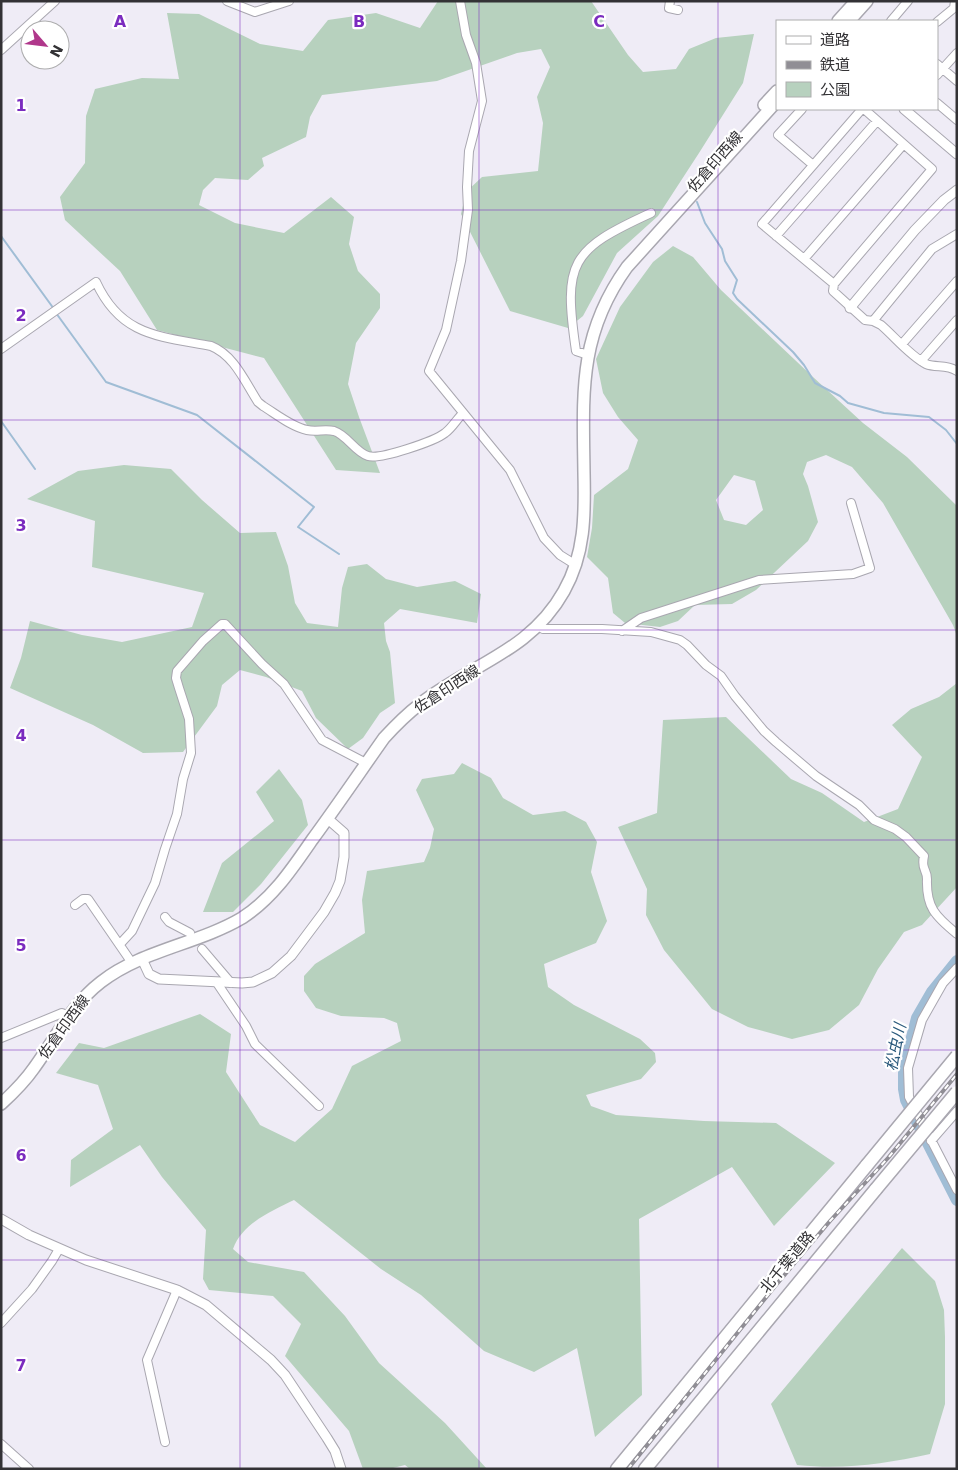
<svg xmlns="http://www.w3.org/2000/svg" width="958" height="1470" viewBox="0 0 958 1470" font-family="'DejaVu Sans','Noto Sans JP',sans-serif">
  <style>
    .green { fill: #b7d1be; fill-rule: evenodd }
    .lines { fill: none; stroke-linecap: round; stroke-linejoin: round }
    .stream { stroke: #a0bdd5; stroke-width: 2 }
    .river { stroke: #a0bdd5; stroke-width: 12 }
    .minor-casing { stroke: #a9a7b0; stroke-width: 10 }
    .tertiary-casing { stroke: #a9a7b0; stroke-width: 11 }
    .primary-casing { stroke: #a9a7b0; stroke-width: 14 }
    .trunk-casing { stroke: #a9a7b0; stroke-width: 15 }
    .minor { stroke: #fff; stroke-width: 8 }
    .tertiary { stroke: #fff; stroke-width: 9 }
    .primary { stroke: #fff; stroke-width: 11 }
    .trunk { stroke: #fff; stroke-width: 12 }
    .rail-casing { stroke: #908e95; stroke-width: 4 }
    .rail { stroke: #fff; stroke-width: 2; stroke-dasharray: 5.5; stroke-linecap: butt }
    .trunk-bridge-casing { stroke: #a9a7b0; stroke-width: 15; stroke-linecap: butt }
    .trunk-bridge { stroke: #fff; stroke-width: 12 }
    .grid { fill: none; stroke: #7b2cbf; stroke-width: 1; stroke-opacity: 0.55 }
    .labels { text-anchor: middle; stroke-width: 4.5; stroke-linejoin: round; paint-order: stroke }
    .street-label { font-size: 15px; fill: #333235; stroke: #fff }
    .water-label { font-size: 16px; font-style: italic; fill: #2b5a7c; stroke: #fff }
    .grid-label { font-size: 16px; text-anchor: middle; font-weight: bold; fill: #7b2cbf; stroke: #fff; stroke-width: 4.5; stroke-linejoin: round; paint-order: stroke }
  </style>
  <rect width="100%" height="100%" fill="#efecf6"/>
  <path class="green" d="M438,1H591L628,55L643,72L676,69L689,49L716,38L754,34L743,83L699,153L658,216L617,253L583,316L568,328L510,311L461,214L466,192L482,177L538,171L543,123L537,97L550,67L541,49L517,53L437,81L322,95L310,117L306,137L262,158L264,166L248,180L215,178L203,190L199,205L235,223L284,233L331,197L354,217L349,244L358,271L380,294V308L356,343L348,384L359,417L380,473L336,470L264,358L157,330L120,271L65,220L60,197L85,163L86,116L95,89L142,78L179,79L167,13L199,14L260,44L303,51L328,20L376,13L420,28Z
    M673,246L693,257L721,290L813,377L863,423L907,457L956,505L957,636L953,625L883,503L852,467L826,455L807,462L803,474L808,486L818,522L808,541L756,590L732,604L695,605L678,621L660,627L625,623L613,613L608,578L587,557L592,528L594,495L628,469L638,440L618,417L603,393L596,359L620,307L653,262ZM734,475L755,481L763,510L746,525L724,520L716,500Z
    M124,465L171,469L202,500L240,533L276,532L288,566L295,603L307,623L338,627L342,588L348,567L367,564L386,579L417,587L455,581L481,594L477,623L400,609L384,623L386,641L390,652L395,703L380,713L363,738L348,749L316,718L302,691L266,677L240,670L222,685L217,706L183,752L143,753L93,725L10,688L21,658L30,621L82,635L122,642L192,627L204,593L92,567L95,521L27,499L78,471Z
    M957,683V887L922,925L904,932L878,969L859,1005L829,1030L792,1039L748,1027L712,1009L664,950L646,915L647,889L618,827L657,813L663,720L726,717L791,779L822,793L864,822L898,809L922,757L892,725L911,709L939,697Z
    M462,763L491,778L503,798L533,815L565,811L586,822L597,842L591,872L607,921L596,943L544,964L548,987L574,1005L640,1039L655,1053L656,1062L641,1079L586,1095L591,1106L616,1115L704,1121L776,1123L835,1163L774,1226L732,1167L639,1219L642,1395L595,1437L577,1348L534,1372L484,1351L421,1295L381,1269L294,1200C272,1211 242,1223 233,1249L248,1262L304,1272L345,1316L379,1363L445,1423L487,1469H410L405,1465L389,1469H363L349,1431L285,1356L301,1324L273,1296L209,1290L203,1279L206,1230L162,1177L140,1145L70,1187L71,1160L113,1129L98,1085L56,1073L79,1043L104,1048L200,1014L231,1034L226,1072L260,1125L295,1142L332,1109L352,1066L401,1041L397,1023L384,1018L341,1016L316,1008L304,991V976L315,964L365,933L362,900L367,871L424,862L430,848L434,829L416,790L422,779L454,774Z
    M279,769L302,800L308,825L261,884L233,912H203L222,863L274,821L256,792Z
    M902,1248L935,1281L944,1310L945,1337V1404L930,1454C884,1464 844,1470 797,1465L771,1404Z"/>
  <g class="lines">
    <path class="stream" d="M697,202L705,223L722,249L725,261L737,280L733,293L737,299L793,352L804,365L815,383L840,396L848,403L884,413L929,417L946,430L957,444
      M1,236L54,309
      M56,313L106,382L197,415L314,507L298,527L339,554
      M1,421L35,469"/>
    <path class="river" d="M957,961L932,992L917,1018L904,1068V1089L906,1100L957,1200"/>
    <g class="minor-casing">
      <path id="minor" d="M227,1L255,12L289,1
        M460,1L466,35L476,63L482,101L469,151L467,187L468,210L461,261L446,330L429,371L510,470L544,538L560,555L576,565
        M670,1L669,8L678,10
        M891,21L908,1
        M937,22L954,8L955,1
        M1,50L55,1
        M937,64L957,81
        M937,75L957,53
        M937,103L957,120
        M802,109L778,135L813,165
        M864,109L932,169L834,284L833,291L865,320L873,321L881,325C895,337 909,355 926,364C936,368 947,364 957,371
        M776,236L877,121
        M804,259L903,145
        M834,284L762,224L862,109
        M873,321L932,249L957,234
        M902,344L957,281
        M1,349L96,282C121,336 158,336 211,346C234,355 245,382 258,402L263,406C276,414 292,427 307,430C316,432 325,429 334,431C347,435 355,452 368,456C380,460 435,441 445,433C452,428 457,419 463,413
        M588,355L576,351C563,262 570,250 651,213
        M921,361L957,320
        M538,626L543,629H602L651,632L680,640L687,645L706,665L721,676L735,696L764,731L776,742L816,776L859,805L874,820L895,829L906,837L924,856C921,870 927,869 927,879C926,907 935,916 957,934
        M622,631L641,618L759,580L853,574L870,568L851,503
        M75,905L83,899H88L132,963
        M165,917L169,922L190,933
        M120,944L132,931L155,883L165,849L177,814L183,779L191,753L189,719L179,688L176,678L177,671L203,641L222,624H225L262,664L284,684L322,740L366,763
        M202,949L231,983
        M957,968L943,983L922,1020L908,1068L909,1097L957,1190
        M217,983L246,1026L255,1044L319,1106
        M1,1038L62,1013L68,1016
        M931,1141L957,1111
        M1,1323L32,1289L52,1261L59,1249
        M165,1442L147,1360L177,1290
        M1,1444L29,1469"/>
    </g>
    <g class="tertiary-casing">
      <path id="tertiary" d="M904,109L957,154
        M850,308L915,230L944,200L957,190
        M142,959L149,974L159,979L242,983L253,982L272,973L291,956L324,912L335,893L340,881L344,857V833L328,819
        M1,1219L29,1235L86,1260L177,1290L206,1305L271,1360L285,1375L327,1438L335,1451L341,1469"/>
    </g>
    <g class="primary-casing">
      <path id="primary" d="M838,21L856,1
        M849,21L867,1
        M764,105L777,91
        M1,1104C13,1093 25,1081 34,1068C56,1038 71,1005 101,982C142,950 198,944 242,918C272,899 292,869 312,840C337,806 360,772 384,738C395,726 407,714 420,704C471,664 530,652 564,591C585,554 585,515 584,473C583,394 578,335 627,267L777,101"/>
    </g>
    <g class="trunk-casing">
      <path id="trunk" d="M617,1469L867,1165
        M645,1469L876,1189"/>
    </g>
    <use href="#minor" class="minor"/>
    <use href="#tertiary" class="tertiary"/>
    <use href="#primary" class="primary"/>
    <use href="#trunk" class="trunk"/>
    <g class="rail-casing">
      <path id="rail" d="M628,1469L776,1285L830,1221L888,1158L957,1074"/>
    </g>
    <use href="#rail" class="rail"/>
    <g class="trunk-bridge-casing">
      <path id="trunk-bridge" d="M867,1165L957,1056
        M876,1189L957,1092"/>
    </g>
    <use href="#trunk-bridge" class="trunk-bridge"/>
  </g>
  <path class="grid" d="M240,1V1469M479,1V1469M718,1V1469M1,210H957M1,420H957M1,630H957M1,840H957M1,1050H957M1,1260H957"/>
  <g class="labels">
    <g class="street-label">
      <text transform="translate(715 162) rotate(-49)" y="5">佐倉印西線</text>
      <text transform="translate(447 689) rotate(-33)" y="5">佐倉印西線</text>
      <text transform="translate(64 1027) rotate(-54)" y="5">佐倉印西線</text>
      <text transform="translate(787 1262) rotate(-50)" y="5">北千葉道路</text>
    </g>
    <g class="water-label">
      <text transform="translate(895 1047) rotate(-78)" y="6">松虫川</text>
    </g>
  </g>
  <g class="grid-label">
    <text x="120" y="27">A</text>
    <text x="359" y="27">B</text>
    <text x="599" y="27">C</text>
    <text x="21" y="111">1</text>
    <text x="21" y="321">2</text>
    <text x="21" y="531">3</text>
    <text x="21" y="741">4</text>
    <text x="21" y="951">5</text>
    <text x="21" y="1161">6</text>
    <text x="21" y="1371">7</text>
  </g>
  <rect width="958" height="1470" fill="none" stroke="#333235" stroke-width="5"/>
  <rect x="776" y="20" width="162" height="90" fill="#ffffff" stroke="#adadae"/>
  <rect x="786" y="36" width="25" height="8" fill="#ffffff" stroke="#adadae"/>
  <text x="820" y="45" font-size="15" fill="#333235">道路</text>
  <rect x="786" y="61" width="25" height="8" fill="#908e95" stroke="#adadae"/>
  <text x="820" y="70" font-size="15" fill="#333235">鉄道</text>
  <rect x="786" y="82" width="25" height="15" fill="#b7d1be" stroke="#adadae"/>
  <text x="820" y="95" font-size="15" fill="#333235">公園</text>
  <g transform="translate(45 45) rotate(118)"><circle r="24" fill="#ffffff" stroke="#adadae"/>
  <path d="M0-4L9 19L0 12L-9 19Z" fill="#b0378b"/>
  <text y="-8" font-size="14" font-weight="bold" text-anchor="middle" fill="#333235">N</text>
  </g>
</svg>
